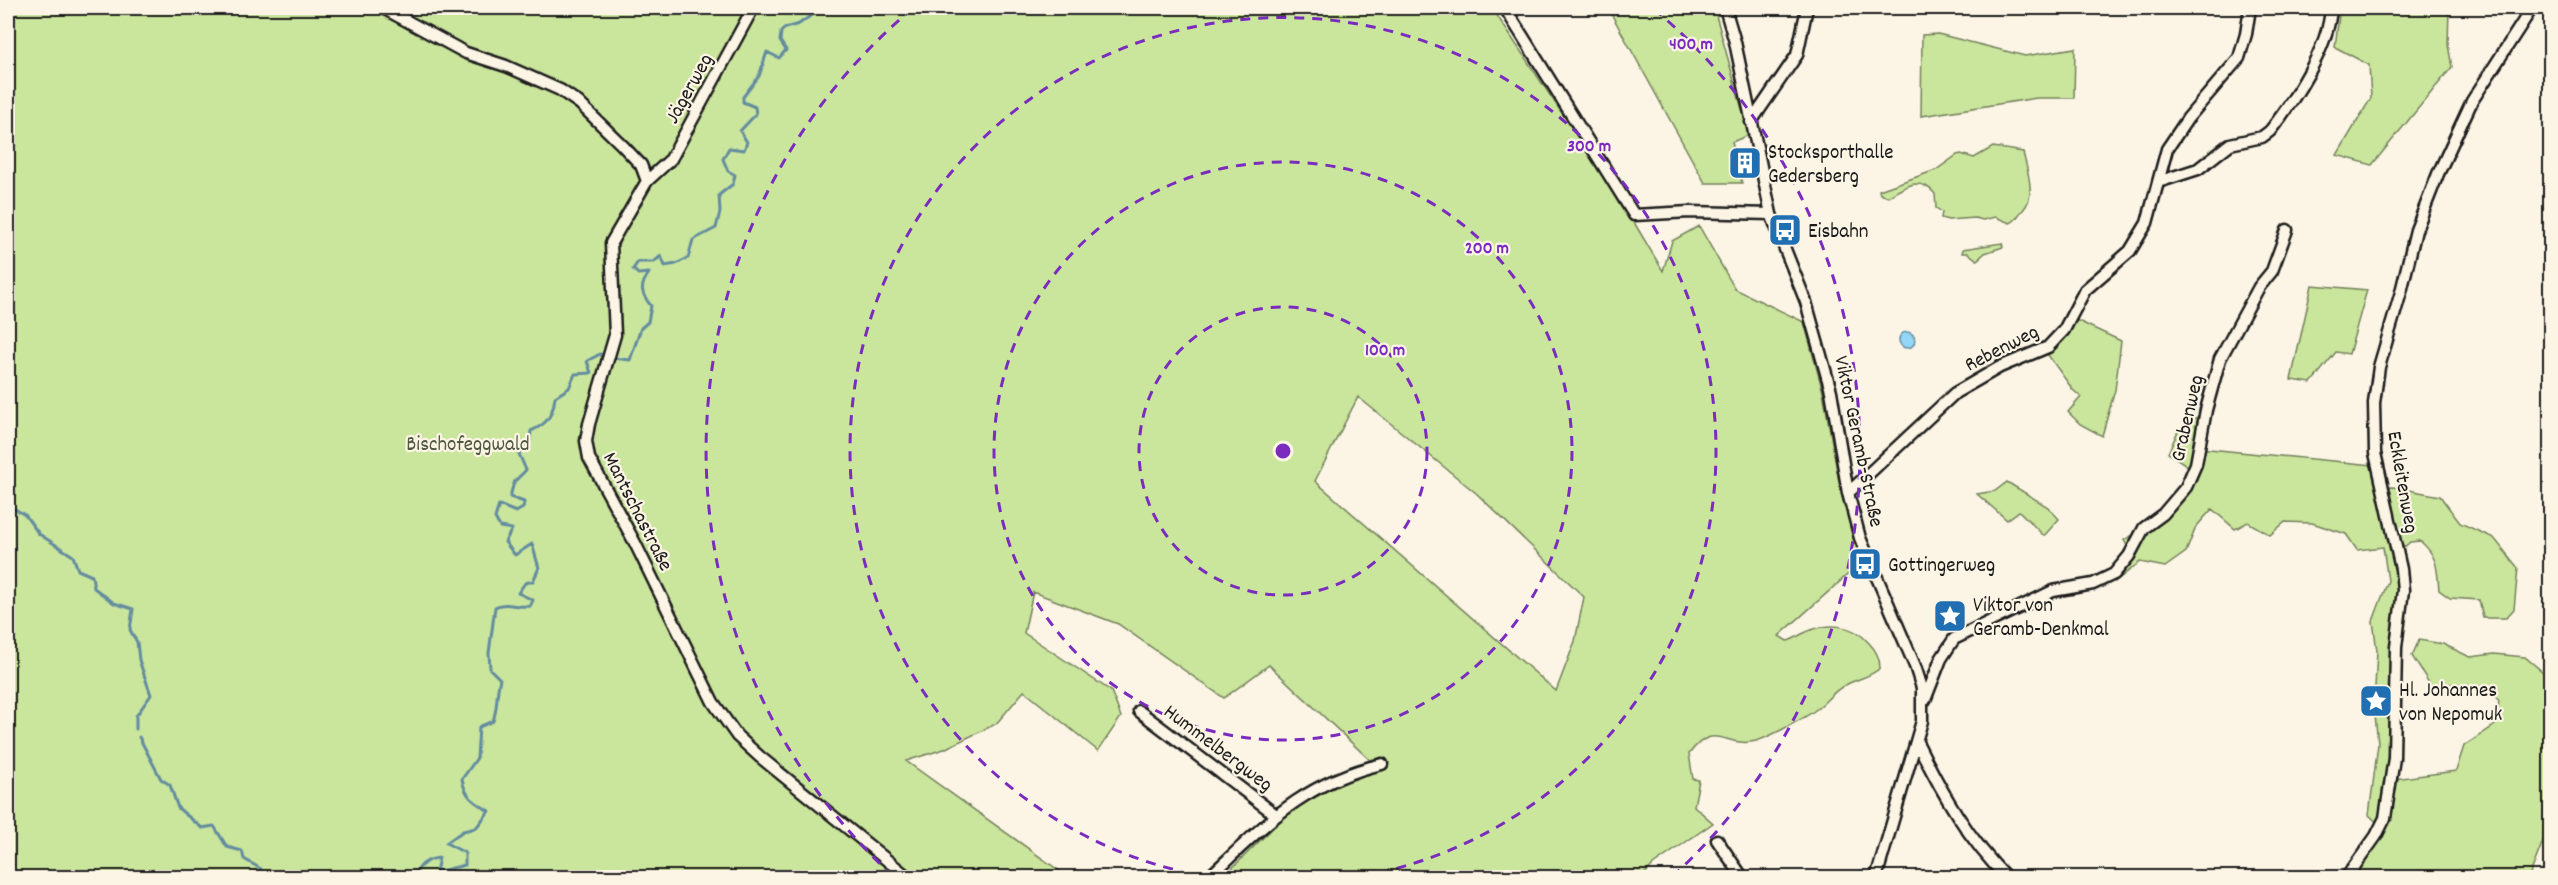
<svg xmlns="http://www.w3.org/2000/svg" width="2558" height="885" viewBox="0 0 2558 885" font-family="Dekko,sans-serif">
  <style>
    .green { fill: #cae59c; stroke: #73805c; stroke-width: 1.5; fill-rule: evenodd }
    .water { fill: #94d6f6; stroke: #648c9f; stroke-width: 1.5 }
    .lines { fill: none; stroke-linecap: round; stroke-linejoin: round }
    .stream { stroke: #648c9f; stroke-width: 3 }
    .street-casing { stroke: #1c1c1c; stroke-width: 15 }
    .street { stroke: #fcf5e5; stroke-width: 10 }
    .ring { fill: none; stroke: #7b2cbf; stroke-width: 3; stroke-dasharray: 10 8 }
    .labels { text-anchor: middle; stroke-width: 4.5; stroke-linejoin: round; paint-order: stroke }
    .street-label { font-size: 21px; fill: #1c1c1c; stroke: #fcf5e5 }
    .poi-label { font-size: 21px; fill: #1c1c1c; stroke: #fcf5e5; text-anchor: start }
    .park-label { font-size: 21px; fill: #505842; stroke: #fcf5e5 }
    .centre { fill: #7b2cbf; stroke: #fcf5e5; stroke-width: 3 }
    .ring-label { font-size: 18px; text-anchor: middle; font-weight: bold; fill: #7b2cbf; stroke: #fcf5e5; stroke-width: 4.5; stroke-linejoin: round; paint-order: stroke }
  </style>
  <rect width="100%" height="100%" fill="#fcf5e5"/>
  <filter id="ink" filterUnits="userSpaceOnUse"><feTurbulence type="fractalNoise" baseFrequency=".0167" numOctaves="2"/><feDisplacementMap in="SourceGraphic" scale="12" xChannelSelector="R" yChannelSelector="G"/><feConvolveMatrix kernelMatrix="1 2 1 2 8 2 1 2 1" color-interpolation-filters="sRGB"/></filter>
  <g filter="url(#ink)">
    <path class="green" d="M8,8H1492L1629,214L1663,271L1672,241L1699,226L1735,289L1804,322L1823,392L1841,493L1863,565L1854,569L1779,636L1787,641C1794,640 1797,636 1804,633C1827,622 1852,623 1869,643C1876,650 1880,658 1880,668C1870,678 1854,679 1842,687C1833,692 1826,702 1818,708C1807,717 1768,738 1756,741C1725,749 1715,719 1689,754L1693,779L1699,780L1694,806L1713,823L1653,865L1642,877H1223L1290,811L1328,790L1382,766L1371,761L1269,665L1224,698L1118,624L1033,592L1024,633L1111,691L1121,717L1098,751L1024,691L996,724L944,749L906,761L1068,877H918L781,770L776,778L904,877H8ZM1358,397L1476,493L1584,597L1575,641L1556,691L1315,481Z
      M1608,8H1714L1749,135L1732,142L1742,183H1705Z
      M2340,8H2449L2448,45L2452,67L2372,165L2337,155L2371,98L2369,65L2335,47Z
      M1938,34L2025,56L2075,48L2074,98H2037L1921,116L1922,35Z
      M1993,147L2023,152C2027,171 2037,195 2023,210C2017,215 2018,220 2010,223L1995,217L1983,220L1975,218L1948,220L1941,218L1942,212L1936,208L1935,194C1920,175 1904,187 1888,197L1880,194L1879,190L1936,170L1957,155L1961,154L1974,158Z
      M2002,243L2003,247L1985,253L1977,260L1968,253H1962L1963,249Z
      M2312,285L2367,290L2349,354L2336,352L2311,383L2291,380Z
      M2076,320L2121,341L2115,390L2102,436L2080,424L2068,412L2081,397L2073,390L2048,355L2068,333Z
      M2198,416L2199,448L2373,465L2377,488L2393,487L2440,496L2460,523L2494,538L2518,568L2514,609L2506,618H2483L2479,600L2450,598L2439,590C2437,568 2438,556 2420,541L2410,542L2400,551L2394,779L2456,771L2464,746L2495,725L2499,701L2489,688L2452,684L2431,686L2412,656L2419,640L2443,644L2470,657L2494,654L2525,657L2543,672L2550,671V823L2529,877H2353L2386,831L2369,815L2378,744L2374,705L2377,651L2373,621L2388,581L2383,547L2357,550L2346,534L2312,523L2285,522L2270,535L2248,522L2235,529L2212,509L2196,527L2186,552L2165,567L2140,562L2115,582L2114,579L2132,555L2124,540L2169,515L2197,479L2188,466L2168,453L2178,431Z
      M2007,482L2048,507L2059,519L2044,536L2019,511L2007,520L1977,494L1995,491Z"/>
    <path class="water" d="M1899 340a8 8 0 1 1 16 0a8 8 0 1 1-16 0Z"/>
    <g class="lines">
      <path class="stream" d="M612,358L630,360L641,328L648,322L651,306C641,293 639,287 649,273L638,274L633,269L638,262H654L661,256L665,266L676,264L688,258L693,240L716,228L720,212L719,195L733,184L735,175L728,171L723,159L729,148L744,150L747,142L740,131L756,114L755,107L743,102V97L759,76L767,52L779,58L786,50L780,41L781,32L785,28L799,24L816,12V8
        M8,505L25,515L39,534L73,556L78,570L92,576L94,588L114,603L133,609L130,630L137,642L139,660L151,695L136,716V729
        M139,737L161,779L170,785L178,808L202,828L214,826L227,847L242,851L244,859L261,869L262,878
        M414,878C418,866 427,859 439,858L436,872L465,865V853L446,843L463,831L476,828L489,811C474,802 465,797 462,779L477,758L479,727L493,721C498,707 496,693 500,679L490,669L489,653L495,607C506,601 517,608 530,606L533,600L518,593L525,583L533,581L539,568L532,544L515,555L505,542L512,529L500,527L495,518L499,505L516,512L523,508L524,502L510,497L514,482L526,470L519,454L530,441L531,431C548,424 553,414 555,397L569,388L575,374L591,373L587,361L600,354L606,356"/>
      <g class="street-casing">
        <path id="street" d="M383,8L466,53L506,66L560,90L579,103L623,146L641,165L647,181
          M753,8L671,159L647,181L611,243L615,335L589,424L586,441L589,458L635,543L713,702L737,736L760,757L909,878
          M1505,8L1634,215L1690,212L1771,214
          M1725,8L1735,42L1771,214L1806,302L1831,391L1848,493L1860,538L1915,666L1922,688V721L1876,878
          M1751,122L1797,55L1807,8
          M2158,182L2198,169L2230,144L2262,137L2270,131C2294,100 2329,48 2331,8
          M1848,493L1955,393L2000,367L2048,347L2064,330L2085,290L2130,251L2147,223L2167,149L2188,118L2239,58L2246,34L2250,8
          M1925,700L1941,659L1954,639L2053,591L2093,584L2114,574L2129,556L2144,528L2163,514L2186,487L2196,464L2206,410L2220,359L2259,287L2272,271L2287,230
          M1139,711L1276,815
          M1918,744C1942,793 1968,839 2007,878
          M1717,840L1743,878
          M1208,878C1266,824 1302,783 1382,764
          M2346,878L2376,836L2385,818L2394,758L2396,647L2403,590L2401,569L2375,453L2374,403L2379,367L2401,292L2416,230L2438,174L2472,101L2532,8"/>
      </g>
      <use href="#street" class="street"/>
    </g>
  </g>
  <g class="ring">
    <circle cx="1283" cy="451" r="144"/>
    <circle cx="1283" cy="451" r="289"/>
    <path d="M1208 877A433 433 0 1 1 1358 877"/>
    <path d="M893 876A577 577 0 0 1 912 9M1654 9A577 577 0 0 1 1673 876"/>
  </g>
  <defs>
    <g id="building-square" transform="scale(1.725)"><rect x="-9" y="-9" width="18" height="18" rx="4" fill="#1f6fb2" stroke="#fcf5e5"/><path d="M-4-6H4V6H1V3H-1V6H-4ZM-2.5-4.3h1.7v1.8h-1.7ZM.8-4.3h1.7v1.8H.8ZM-2.5-1h1.7V.8h-1.7ZM.8-1h1.7V.8H.8Z" fill="#fff"/></g>
    <g id="bus-square" transform="scale(1.725)"><rect x="-9" y="-9" width="18" height="18" rx="4" fill="#1f6fb2" stroke="#fcf5e5"/><path d="M-5-6H5V4H4V6H2V4H-2V6H-4V4H-5ZM-3.5-4V0h7V-4ZM-3.5 1.2v1.5H-2V1.2ZM2 1.2v1.5H3.5V1.2Z" fill="#fff"/></g>
    <g id="sight-square" transform="scale(1.725)"><rect x="-9" y="-9" width="18" height="18" rx="4" fill="#1f6fb2" stroke="#fcf5e5"/><path d="M0-6L1.8-2.2L6-1.7L2.9 1.2L3.7 5.4L0 3.3L-3.7 5.4L-2.9 1.2L-6-1.7L-1.8-2.2Z" fill="#fff"/></g>
  </defs>
  <g fill-rule="evenodd">
    <use href="#building-square" x="1745" y="163"/>
    <use href="#bus-square" x="1785" y="230"/>
    <use href="#bus-square" x="1865" y="564"/>
    <use href="#sight-square" x="1950" y="616"/>
    <use href="#sight-square" x="2376" y="701"/>
  </g>
  <g class="labels">
    <g class="street-label">
      <text transform="translate(688 88) rotate(-61)" y="7">Jägerweg</text>
      <text transform="translate(2001 347) rotate(-27)" y="7">Rebenweg</text>
      <text transform="translate(2186 418) rotate(-77)" y="7">Grabenweg</text>
      <text transform="translate(1860 441) rotate(78)" y="7">Viktor Geramb-Straße</text>
      <text transform="translate(2404 482) rotate(80)" y="7">Eckleitenweg</text>
      <text transform="translate(639 511) rotate(63)" y="7">Mantschastraße</text>
      <text transform="translate(1219 747) rotate(37)" y="7">Hummelbergweg</text>
    </g>
    <g class="poi-label">
      <text x="1768" y="158">Stocksporthalle<tspan x="1768" dy="24">Gedersberg</tspan></text>
      <text x="1808" y="237">Eisbahn</text>
      <text x="1888" y="571">Gottingerweg</text>
      <text x="1973" y="611">Viktor von<tspan x="1973" dy="24">Geramb-Denkmal</tspan></text>
      <text x="2399" y="696">Hl. Johannes<tspan x="2399" dy="24">von Nepomuk</tspan></text>
    </g>
    <g class="park-label">
      <text x="468" y="450">Bischofeggwald</text>
    </g>
  </g>
  <circle cx="1283" cy="451" r="9" class="centre"/>
  <g class="ring-label">
    <text x="1691" y="49">400 m</text>
    <text x="1589" y="151">300 m</text>
    <text x="1487" y="253">200 m</text>
    <text x="1385" y="355">100 m</text>
  </g>
  <rect width="2558" height="885" fill="none" stroke="#fcf5e5" stroke-width="30"/>
  <rect x="15" y="15" width="2528" height="855" fill="none" stroke="#1c1c1c" stroke-width="2" filter="url(#ink)"/>
</svg>
